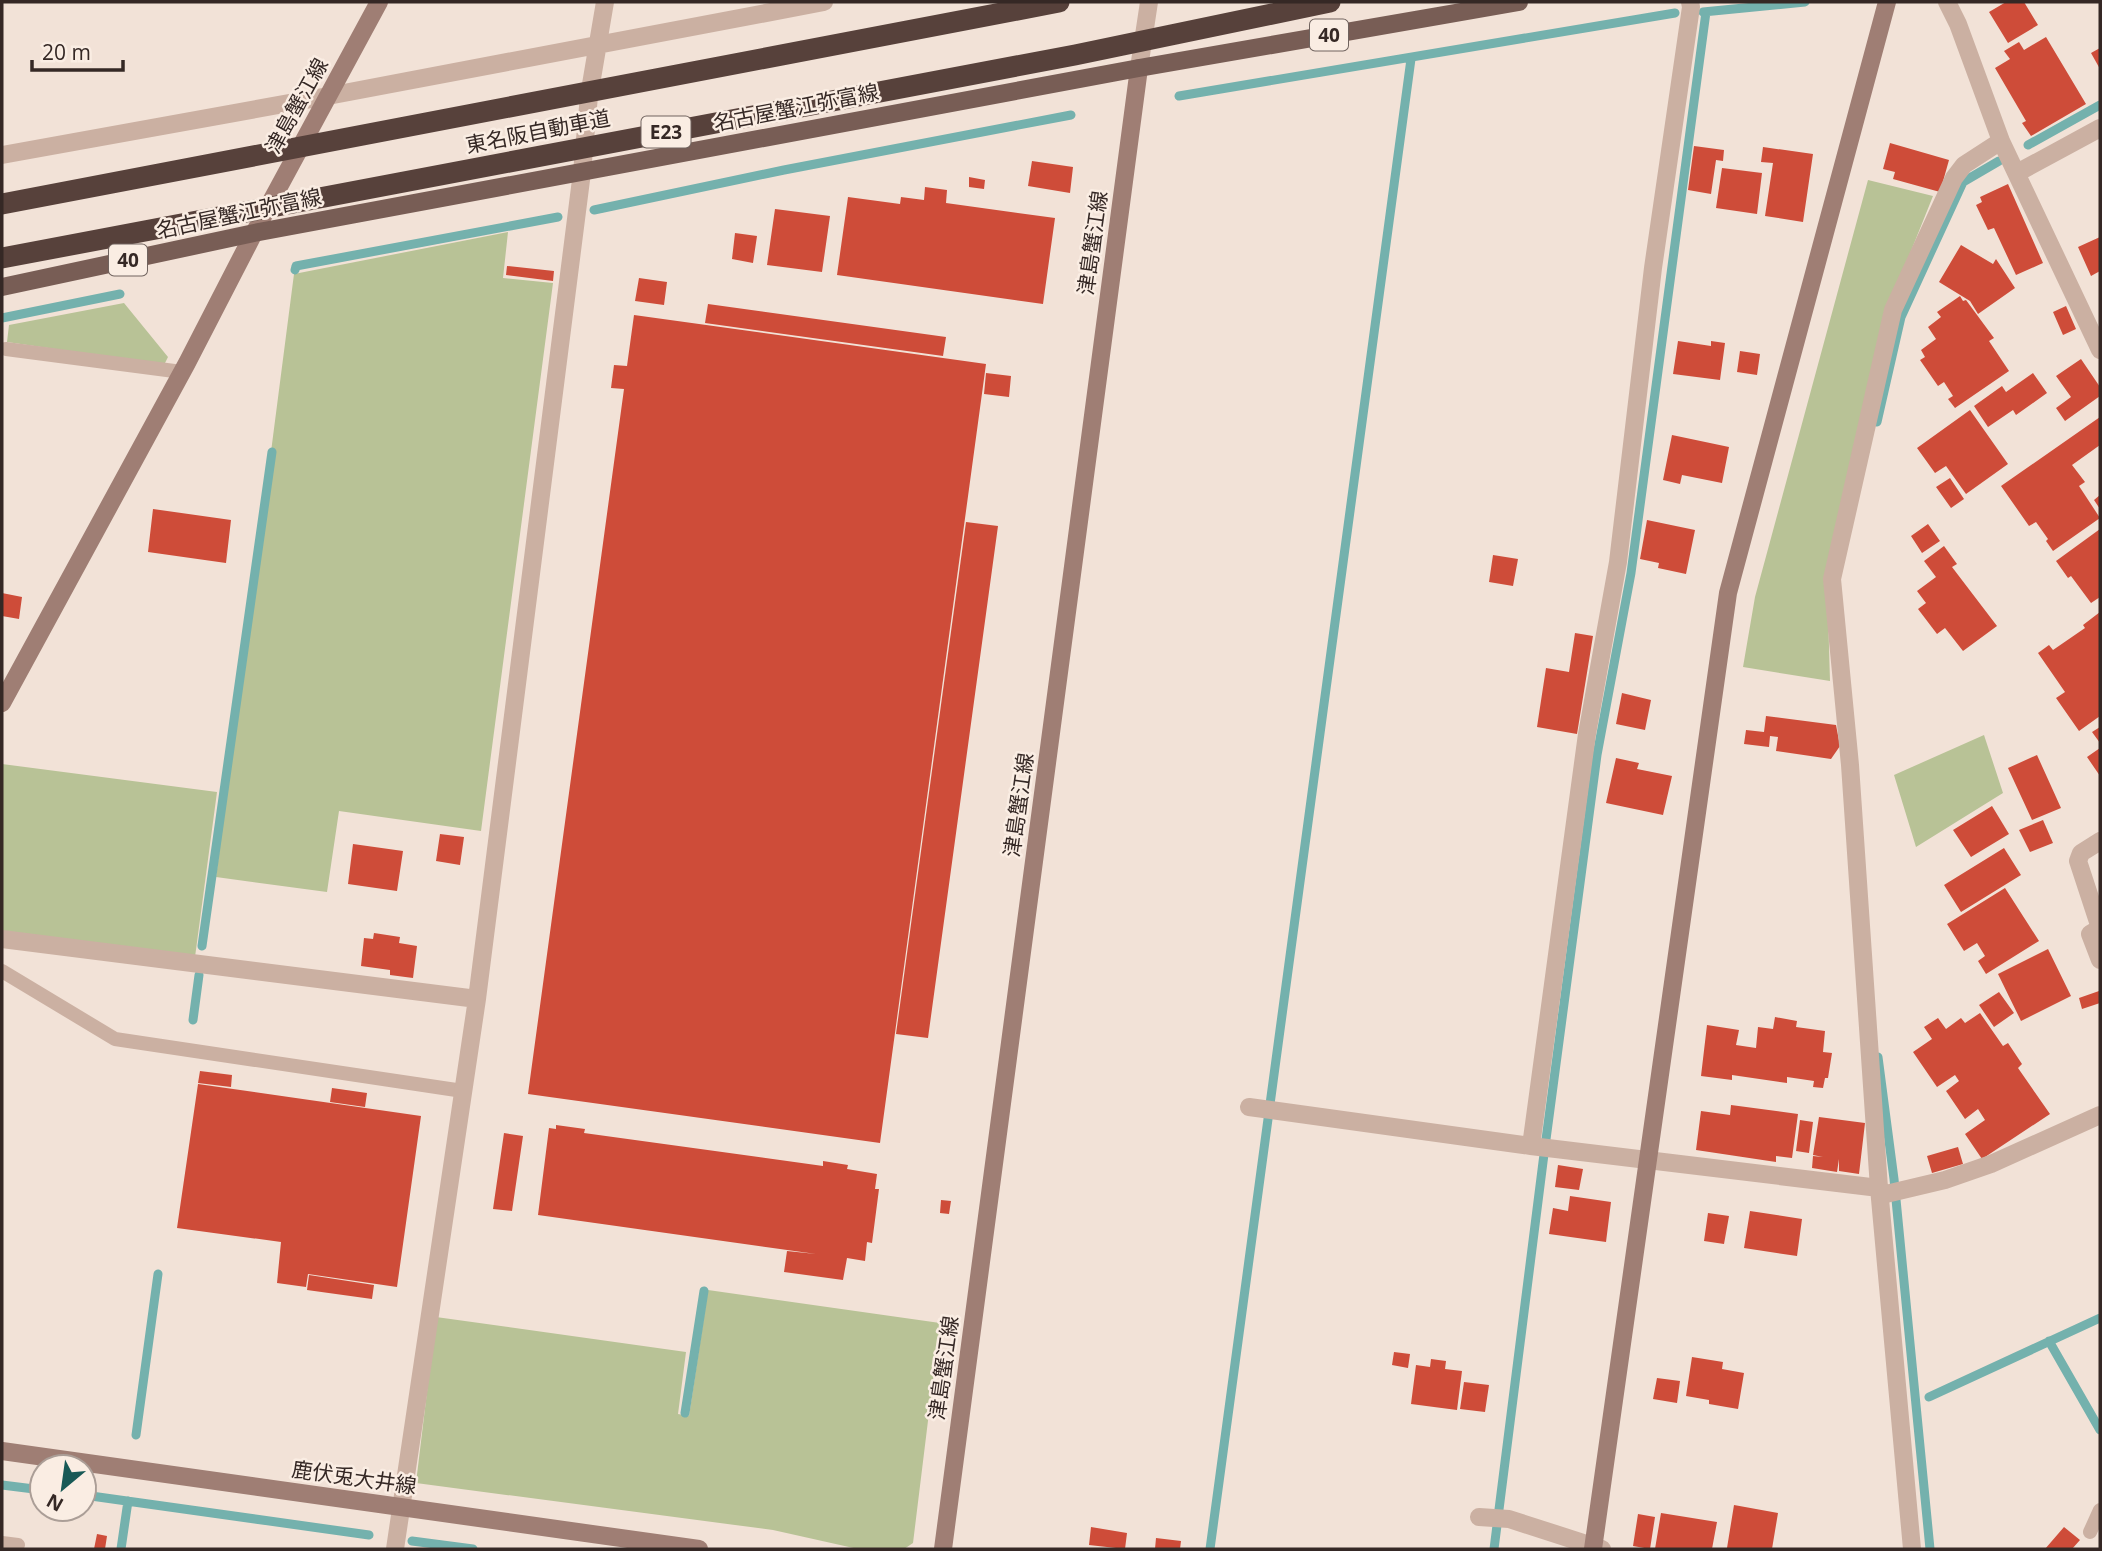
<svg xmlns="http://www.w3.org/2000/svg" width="2102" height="1551" viewBox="0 0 2102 1551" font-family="'Open Sans','Noto Sans JP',sans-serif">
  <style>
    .green { fill: #b8c296 }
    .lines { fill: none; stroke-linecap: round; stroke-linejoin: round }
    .stream { stroke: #74b1ad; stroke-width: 9 }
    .building { fill: #ce4c39 }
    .lane { stroke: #cbb0a2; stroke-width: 14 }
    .street { stroke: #cbb0a2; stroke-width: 18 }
    .secondary { stroke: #9f7e74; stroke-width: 18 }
    .primary { stroke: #785d55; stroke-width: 18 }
    .highway-bridge { stroke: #57413b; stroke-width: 21 }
    .labels { text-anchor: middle; stroke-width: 5; stroke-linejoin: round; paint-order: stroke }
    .shield { fill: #faede3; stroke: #70635e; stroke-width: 2 }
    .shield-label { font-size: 19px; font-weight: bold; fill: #352825 }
    .street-label { font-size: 21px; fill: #352825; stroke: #faede3 }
  </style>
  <rect width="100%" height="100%" fill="#f2e2d7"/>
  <path class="green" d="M1868,180L1933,196L1887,311L1827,578L1830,681L1743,667L1755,597Z
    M508,232L503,278L553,283L481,831L339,811L327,892L216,877L294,274Z
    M124,303L168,357L164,365L7,342L9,325Z
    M1984,735L2003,793L1916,847L1894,775Z
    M2,764L217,792L195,957L2,931Z
    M708,1290L940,1323L913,1543L904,1549H858L773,1530L416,1483L436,1317L686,1352L678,1414L689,1416Z"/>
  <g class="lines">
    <path class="stream" d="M1703,12L1805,2
      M1179,96L1675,13
      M2028,145L2100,105
      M594,210L784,170L1071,115
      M295,270L296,266L558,217
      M2,318L120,294
      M1877,422L1901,317L1963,182L1999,161
      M202,946L272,452
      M193,1020L199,975
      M1878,1057L1894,1179L1930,1549
      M2049,1341L2100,1430
      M1929,1397L2100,1318
      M685,1413L704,1291
      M136,1435L158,1274
      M2,1485L42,1490
      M84,1495L369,1535
      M412,1541L473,1549
      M121,1549L128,1501
      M1210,1549L1411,59
      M1494,1549L1543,1162L1597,755L1631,573L1706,12"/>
  </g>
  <path class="building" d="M2006,2H2024L2038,25L2008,43L1989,12Z
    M2046,37L2086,104L2031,136L2022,123L2026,121L1995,68L2010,59L2004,51L2019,42L2024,50Z
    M2100,48V69L2091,53Z
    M1890,143L1949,160L1940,192L1893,179L1895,172L1883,169Z
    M1694,146L1724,150L1723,161L1716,160L1711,194L1688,190Z
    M1763,147L1813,154L1803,222L1765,216L1773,163L1761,162Z
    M1032,161L1073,167L1070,193L1028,186Z
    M1722,168L1762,173L1757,214L1716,208Z
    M969,177L985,180L984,189L969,187Z
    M2008,184L2043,263L2016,275L1994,228L1988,230L1976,205L1982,202L1980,197Z
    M925,187L947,190L946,203L1055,218L1043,304L837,275L848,197L900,204L901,197L924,200Z
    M775,209L830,216L822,272L767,265Z
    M735,233L757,236L753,263L732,259Z
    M2100,237V271L2091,276L2078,247Z
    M1961,245L1993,264L1996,259L2015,288L1978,314L1970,301L1939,282Z
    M507,266L554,271L553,281L506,275Z
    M639,278L667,282L664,305L635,301Z
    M1960,296L1963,301L1966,300L1994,338L1989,341L2009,371L1955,408L1948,399L1953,396L1944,382L1938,386L1920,360L1925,357L1921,350L1936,339L1928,327L1941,317L1937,312Z
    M708,304L946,337L943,356L705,323Z
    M2066,306L2076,329L2063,335L2053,312Z
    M634,315L986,364L880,1143L528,1094L624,389L611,388L614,365L627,366Z
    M1678,341L1711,346V341L1725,343L1720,380L1673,374Z
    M1740,351L1760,354L1757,375L1737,372Z
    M2081,359L2100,387V396L2065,421L2056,408L2071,397L2056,376Z
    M986,373L1011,376L1009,397L984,394Z
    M2033,373L2047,393L2016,415L2013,410L1988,427L1974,406L2002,386L2006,392Z
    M1970,410L2008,464L1966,494L1946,466L1935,473L1917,448Z
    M2100,417V445L2072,465L2085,482L2079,486L2100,518L2053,551L2046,541L2048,539L2036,522L2029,526L2001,486Z
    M1672,435L1729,447L1722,483L1682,475L1680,484L1663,480Z
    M1950,478L1964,499L1951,508L1936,487Z
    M2100,495V509L2094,500Z
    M153,509L231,520L226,563L148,552Z
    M1647,520L1695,530L1686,574L1658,568L1659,563L1640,559Z
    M966,522L998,526L928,1038L896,1034Z
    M1928,524L1940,541L1922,553L1911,536Z
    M2100,529V597L2091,603L2071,576L2068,578L2056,561Z
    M1944,546L1957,564L1952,567L1997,626L1963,651L1945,628L1937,634L1918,609L1926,603L1917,591L1936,577L1924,561Z
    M1493,555L1518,559L1513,586L1489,582Z
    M2,593L22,597L19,619L2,616Z
    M2100,612V716L2079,731L2056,698L2065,692L2038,653L2049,645L2053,650L2085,628L2083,625Z
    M1575,633L1593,636L1577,734L1537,727L1546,668L1569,672Z
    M1622,693L1651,700L1645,730L1616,724Z
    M1766,716L1836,725L1840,746L1831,759L1776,751L1778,737L1770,736L1769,747L1744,744L1746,730L1764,732Z
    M2100,727V743L2092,732Z
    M2100,748V776L2087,757Z
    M2037,755L2061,808L2032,820L2008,768Z
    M1616,758L1639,763L1637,769L1672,776L1663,815L1606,803Z
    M1992,806L2009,834L1971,857L1953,830Z
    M2043,820L2053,843L2030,852L2019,830Z
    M440,834L464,837L460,865L436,861Z
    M353,844L403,851L397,891L348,884Z
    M2004,848L2021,875L1961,912L1944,885Z
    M2005,888L2039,941L1986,974L1978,961L1985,956L1977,943L1964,951L1947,924Z
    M374,933L400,937L399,943L417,946L413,978L390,975V970L361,966L364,938L373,939Z
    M2048,949L2071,996L2021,1021L1998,974Z
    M2099,991L2100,1003L2082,1009L2079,998Z
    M1999,992L2014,1013L1994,1027L1979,1005Z
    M1980,1013L2003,1046L2008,1043L2022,1064L2018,1068L2050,1114L1982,1159L1965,1134L1985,1120L1978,1109L1965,1119L1946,1091L1959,1081L1955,1075L1937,1087L1913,1052L1932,1039L1924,1027L1938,1018L1946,1029L1961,1018L1965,1023Z
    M1775,1017L1797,1021L1796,1027L1825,1031L1823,1052L1832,1053L1828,1078H1825L1823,1088L1813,1087L1814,1081L1787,1077V1083L1732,1075V1080L1701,1076L1707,1025L1739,1030L1736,1045L1756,1048L1758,1027L1773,1029Z
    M200,1071L232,1075L231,1087L198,1083Z
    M198,1084L421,1116L397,1287L308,1274L306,1287L277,1283L281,1242L177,1228Z
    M332,1088L367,1093L365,1107L330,1102Z
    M1731,1105L1798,1114L1792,1158L1776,1156V1162L1696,1150L1701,1111L1730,1115Z
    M1819,1117L1865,1123L1859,1174L1839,1171V1159L1837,1172L1812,1168L1813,1156L1823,1157L1813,1155Z
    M1800,1120L1813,1122L1809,1153L1796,1151Z
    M556,1125L585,1129L584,1133L823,1166V1161L848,1165L847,1169L877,1174L875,1189H879L872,1243L867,1242L865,1261L847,1258L843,1280L784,1272L787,1251L816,1254L538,1215L549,1128L556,1129Z
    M504,1133L523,1136L512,1211L493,1209Z
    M1958,1147L1963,1164L1932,1173L1927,1156Z
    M1558,1165L1583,1169L1579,1190L1555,1187Z
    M1570,1196L1611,1202L1606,1242L1549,1234L1553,1208L1568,1211Z
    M941,1200L951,1201L949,1214L940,1213Z
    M1750,1211L1802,1219L1797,1256L1744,1248Z
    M1708,1213L1729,1216L1724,1244L1704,1241Z
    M309,1275L374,1285L372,1299L307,1290Z
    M1394,1352L1410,1354L1408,1368L1392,1365Z
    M1692,1357L1723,1362L1722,1369L1744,1373L1738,1409L1709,1404V1400L1686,1396Z
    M1431,1359L1446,1361L1445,1369L1462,1371L1457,1410L1411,1404L1416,1365L1430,1367Z
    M1657,1378L1680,1381L1677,1403L1653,1399Z
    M1464,1382L1489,1385L1485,1412L1460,1409Z
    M1734,1505L1778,1513L1772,1549L1727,1548Z
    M1661,1513L1717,1522L1712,1549H1655Z
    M1638,1514L1655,1517L1650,1549L1633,1546Z
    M1091,1527L1127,1533L1125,1549L1089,1545Z
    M2064,1527L2080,1540L2072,1549H2045Z
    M97,1534L107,1536L105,1549H94Z
    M1156,1538L1181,1541L1180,1549H1155Z"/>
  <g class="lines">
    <path class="lane" d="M6,349L182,372
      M2,971L115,1039L463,1091
      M2090,1532L2100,1510
      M2,1543L18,1545"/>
    <path class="street" d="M1947,2L1958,24L2001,141L2100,350
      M1139,68L1149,2
      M2,155L328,96L824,2
      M2017,173L2100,128
      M2100,841L2081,853L2078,861L2100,928L2090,934L2100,960
      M2,939L477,999
      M1249,1107L1531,1146L1879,1188L1886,1194L1945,1180L1991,1164L2100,1115
      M1531,1146L1587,734L1618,562L1653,268L1691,7L1690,2
      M1479,1517L1509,1519L1602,1549
      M395,1549L477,999L582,172L589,96L605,2
      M1912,1549L1879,1188L1850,765L1832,579L1893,310L1954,178L1964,165L2001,141"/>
    <path class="secondary" d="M2,703L187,363L254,233L379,2
      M2,1451L699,1549
      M943,1549L1139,68
      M1593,1549L1728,593L1887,2"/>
    <path class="primary" d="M2,287L254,233L1139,68L1519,2"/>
    <path class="highway-bridge" d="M2,204L1059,2
      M2,258L1075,55L1330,2"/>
  </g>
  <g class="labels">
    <g class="shield">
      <rect x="1310" y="19.5" width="38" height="31" rx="5"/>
      <rect x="641.5" y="116.5" width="49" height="31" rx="5"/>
      <rect x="109" y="244.5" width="38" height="31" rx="5"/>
    </g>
    <g class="shield-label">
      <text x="1329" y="42">40</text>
      <text x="666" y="139">E23</text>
      <text x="128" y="267">40</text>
    </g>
    <g class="street-label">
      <text transform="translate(297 106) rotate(-61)" y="7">津島蟹江線</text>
      <text transform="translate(796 108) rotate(-11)" y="7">名古屋蟹江弥富線</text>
      <text transform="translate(538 132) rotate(-11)" y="7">東名阪自動車道</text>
      <text transform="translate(239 214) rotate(-12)" y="7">名古屋蟹江弥富線</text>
      <text transform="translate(1093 243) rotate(-82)" y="7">津島蟹江線</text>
      <text transform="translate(1019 805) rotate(-82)" y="7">津島蟹江線</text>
      <text transform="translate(944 1368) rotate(-82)" y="7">津島蟹江線</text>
      <text transform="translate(354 1478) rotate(8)" y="7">鹿伏兎大井線</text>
    </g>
  </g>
  <rect width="2102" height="1551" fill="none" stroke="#352825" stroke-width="7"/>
  <g transform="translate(63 1488) rotate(209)"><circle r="33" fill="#faede3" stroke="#ab9e97" stroke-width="2"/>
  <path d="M0-5L12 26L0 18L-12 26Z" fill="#185956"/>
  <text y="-10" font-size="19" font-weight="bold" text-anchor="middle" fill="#352825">N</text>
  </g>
  <path d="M32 60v10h91v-10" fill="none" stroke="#352825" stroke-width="3.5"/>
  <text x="42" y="60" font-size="21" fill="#352825" stroke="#faede3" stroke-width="5" paint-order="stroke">20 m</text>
</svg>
